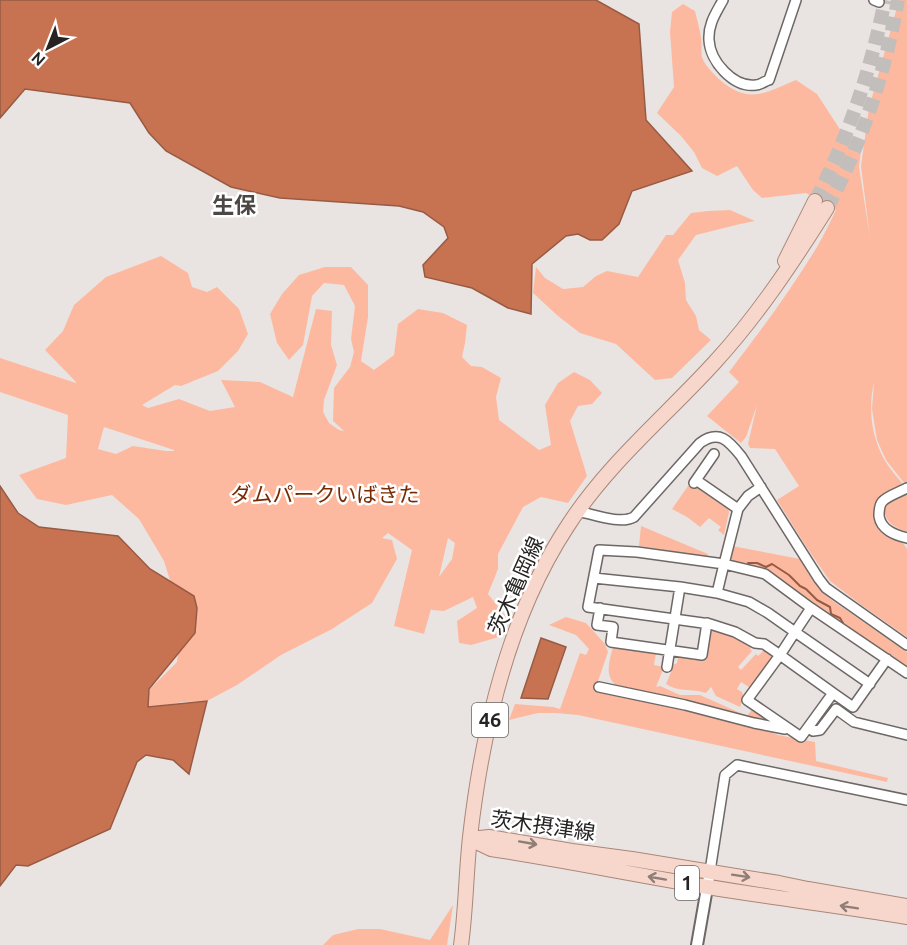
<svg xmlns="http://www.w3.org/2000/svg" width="907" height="945" viewBox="0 0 907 945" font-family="Ubuntu,'Noto Sans JP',sans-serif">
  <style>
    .green { fill: #fdb99f; fill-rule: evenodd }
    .water { fill: #c77352; stroke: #975b44; stroke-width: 1.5 }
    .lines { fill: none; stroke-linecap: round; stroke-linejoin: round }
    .stream { stroke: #975b44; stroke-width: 2 }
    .primary-tunnel { stroke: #c2bebc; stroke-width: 14; stroke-dasharray: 14 7; stroke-linecap: butt }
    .minor-casing { stroke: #6d6866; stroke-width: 12 }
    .tertiary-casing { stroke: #6d6866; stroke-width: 14 }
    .primary-casing { stroke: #aa8779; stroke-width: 16 }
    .minor { stroke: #fff; stroke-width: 9 }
    .tertiary { stroke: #fff; stroke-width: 10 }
    .primary { stroke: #f7d7cb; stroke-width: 14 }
    .oneway { stroke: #8e7e77 }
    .labels { text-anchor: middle; stroke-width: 5; stroke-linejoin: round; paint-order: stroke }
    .shield { fill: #fff; stroke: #676665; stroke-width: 1.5 }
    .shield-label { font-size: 20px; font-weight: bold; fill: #262423 }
    .park-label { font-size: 21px; fill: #782b03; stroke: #fff }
    .street-label { font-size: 21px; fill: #262423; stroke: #fff }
    .neighbourhood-label { font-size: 22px; font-weight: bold; fill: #4b4745; stroke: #fff }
  </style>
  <rect width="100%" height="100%" fill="#e9e4e2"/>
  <path class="green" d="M899,0H907V483L905,484L886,460L877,440L872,409L874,382C868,408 871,435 884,459C889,468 897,477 904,485L875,514L902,541L907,549V637L860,604L830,581L807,548L777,500L799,486L775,449L750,448L748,444L757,405L746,437L741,443L707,416L739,382L729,372C760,332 790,291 817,247C824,235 830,222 836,210L806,193L762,198L753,190L737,166L717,176L702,168L694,152L681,136L657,113L674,87L670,32L672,12L683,4L695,11C697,20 700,29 701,38C702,44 701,52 702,57C705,66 713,73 719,79C748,105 765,93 796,80L817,94L843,134L862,142L859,167L870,238L861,166L869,108Z
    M730,210L755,221L740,224L696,235L678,260L685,283L686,300L696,316L699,330L711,340L672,378L655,380L616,344L580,333L558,316L533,293L536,267L545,278L563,289L583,287L596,276L607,271L638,277L666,235H673L691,213L708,211Z
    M161,256L188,273L192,287L207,292L217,287L239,309L248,334L238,351L218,371L181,386L175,385L142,405L148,408L179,399L210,411L235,407L221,380L260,382L293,397L316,309L332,311L331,345L337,365L324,400L323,412L329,423L339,430L344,431L333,421L334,388L350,367L354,352L351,339L355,306L344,285L324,283L312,296L303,345L289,360L277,343L270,314L282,294L299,275L325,267H351L368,285V317L361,361L374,370L394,355L398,324L418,309L443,313L467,325L465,343L462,357L471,366L482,367L501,378L496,397L499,420L539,450L551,445L545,405L558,383L574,372L590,380L602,393L592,404L578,406L570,421L587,476L568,503L541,497L523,507L498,554V569L488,594L507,618L499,637L471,645L459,643L457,621L477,608L473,597L444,611L432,610L431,609L424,634L394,626L412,550L388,533L382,538L392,540L397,559L372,603L332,629L281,655L237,685L207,701L183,702L148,708L149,690L177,662L182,619L164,561L139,519L112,495L66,505L37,499L19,475L66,458L68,415L0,392V358L76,383V382L45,350L63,331L74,305L106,277ZM104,427L174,450V451H166L133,446L116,454L98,449ZM448,538L455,543L452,559L439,577Z
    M688,486H698L727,506L729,512L724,535L718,530L721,527L709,518L700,527L687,517L672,509Z
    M907,490V532C896,528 884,523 885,509C886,505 887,502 890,500C894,496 902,493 907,490Z
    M641,526L708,554L707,557L639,546Z
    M732,546L800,559L815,583L821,590L833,601L907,652V669L766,571L732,564L730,557Z
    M566,617L586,623L605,644L608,652L595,690L764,729L778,735L815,742L816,761L888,778L887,782L578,715L555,713H538L509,720L515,704L553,707L560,709L580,653L586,655L589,649L576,635L549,625Z
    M710,627L724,631L753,645L750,649L752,651L738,667L741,670L754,656L756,654L758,656L764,650L774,657L752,689L741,682L737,689L742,692L744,697L740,707L716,696L711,687L706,693C691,688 680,693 666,684L671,672V666L677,663L678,657L684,658L685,656L704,659Z
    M613,647L656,653L654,665L664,667L656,687L660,686L680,695H700L747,716L753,708L777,725L620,688C603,678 609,663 613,647Z
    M453,905L447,945H323L333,935L358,929H380L430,940Z"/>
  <path class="water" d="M0,0H596L639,24L646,120L692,171L632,191L619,224L602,240H590L578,234L566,236L532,264L531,314L508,308L472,288L425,277L423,265L448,238L444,227L423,212L399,206L280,198L231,187L166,151L149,133L130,103L25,89L0,118Z
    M0,486L18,513L39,527L118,536L150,569L194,596L197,608L195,633L149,689L148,707L207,701L189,774L173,760L146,755L137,762L110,829L28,866L16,865L0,886Z
    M541,638L566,647L548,699L521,698Z"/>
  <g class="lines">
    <path class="stream" d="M748,563H757L766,567L772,564L789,575L800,586L806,589L817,600L830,607L831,614L840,618L843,623"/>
    <path class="primary-tunnel" d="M815,201C848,138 871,70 885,0
      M827,208C862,143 885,73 898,0"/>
    <g class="minor-casing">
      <path id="minor" d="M723,0C716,13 708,24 709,40C710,61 733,88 756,85C760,85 765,81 769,80L796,0
        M874,0L879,2
        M696,480L738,509
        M694,483L714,454
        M761,487L748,496L738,509L724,564L637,552L599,550L588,607L710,624L735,632L755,643L764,644L780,655L747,700L801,737L833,693L853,707L887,659
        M907,488C900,492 887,496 882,502C879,506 879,511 879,516C881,530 895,535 907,538
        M577,511C593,514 620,525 634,517L700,443C719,429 729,441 741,456L819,579L826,588L907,645
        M594,578L680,587
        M600,608L597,625L613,627L611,642L702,655L707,623
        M811,608L795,632L768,613L749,602L717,593L724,564L765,574L811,608L907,673
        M667,667L680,587L717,593
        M599,687L685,705L754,723L785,729
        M833,693L780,655L795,632L870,684
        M808,728L813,731L820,730L836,709L854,722L907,735
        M710,871L725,775L737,765L907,800"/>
    </g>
    <g class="tertiary-casing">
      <path id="tertiary" d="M697,945L710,871"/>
    </g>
    <g class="primary-casing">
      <path id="primary" d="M785,261L815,201
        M470,839L491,849C563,860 635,875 708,887C774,898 841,906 907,917
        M470,839L489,837L572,851L632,859L779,883L808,889L907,906
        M461,945C466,909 466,873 470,837C482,731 508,617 567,527C607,464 665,417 715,362C758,315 793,262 827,208"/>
    </g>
    <use href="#minor" class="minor"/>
    <use href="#tertiary" class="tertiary"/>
    <use href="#primary" class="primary"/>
  </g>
  <defs><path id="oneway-shaft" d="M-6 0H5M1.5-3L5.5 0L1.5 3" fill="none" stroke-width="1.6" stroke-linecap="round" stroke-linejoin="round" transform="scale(1.5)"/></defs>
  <g class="oneway">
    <use href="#oneway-shaft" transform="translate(528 843) rotate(10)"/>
    <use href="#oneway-shaft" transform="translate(741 876) rotate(9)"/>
    <use href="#oneway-shaft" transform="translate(657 878) rotate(-170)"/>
    <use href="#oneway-shaft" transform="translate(849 907) rotate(-171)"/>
  </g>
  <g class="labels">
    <g class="shield">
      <rect x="472" y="703" width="36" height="34" rx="4.5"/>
      <rect x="675" y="866" width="24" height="34" rx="4.5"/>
    </g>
    <g class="shield-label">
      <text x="490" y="727">46</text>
      <text x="687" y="890">1</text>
    </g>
    <g class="park-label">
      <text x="325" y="502">ダムパークいばきた</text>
    </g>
    <g class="street-label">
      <text transform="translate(516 586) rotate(-66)" y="7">茨木亀岡線</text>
      <text transform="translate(543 826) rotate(8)" y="7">茨木摂津線</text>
    </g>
    <g class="neighbourhood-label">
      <text x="234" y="213">生保</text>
    </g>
  </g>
  <g transform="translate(48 48) rotate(222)" stroke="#ffffff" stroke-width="4.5" paint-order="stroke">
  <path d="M0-4.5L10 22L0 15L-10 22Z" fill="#262423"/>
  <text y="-9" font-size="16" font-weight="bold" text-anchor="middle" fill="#262423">N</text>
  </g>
</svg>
